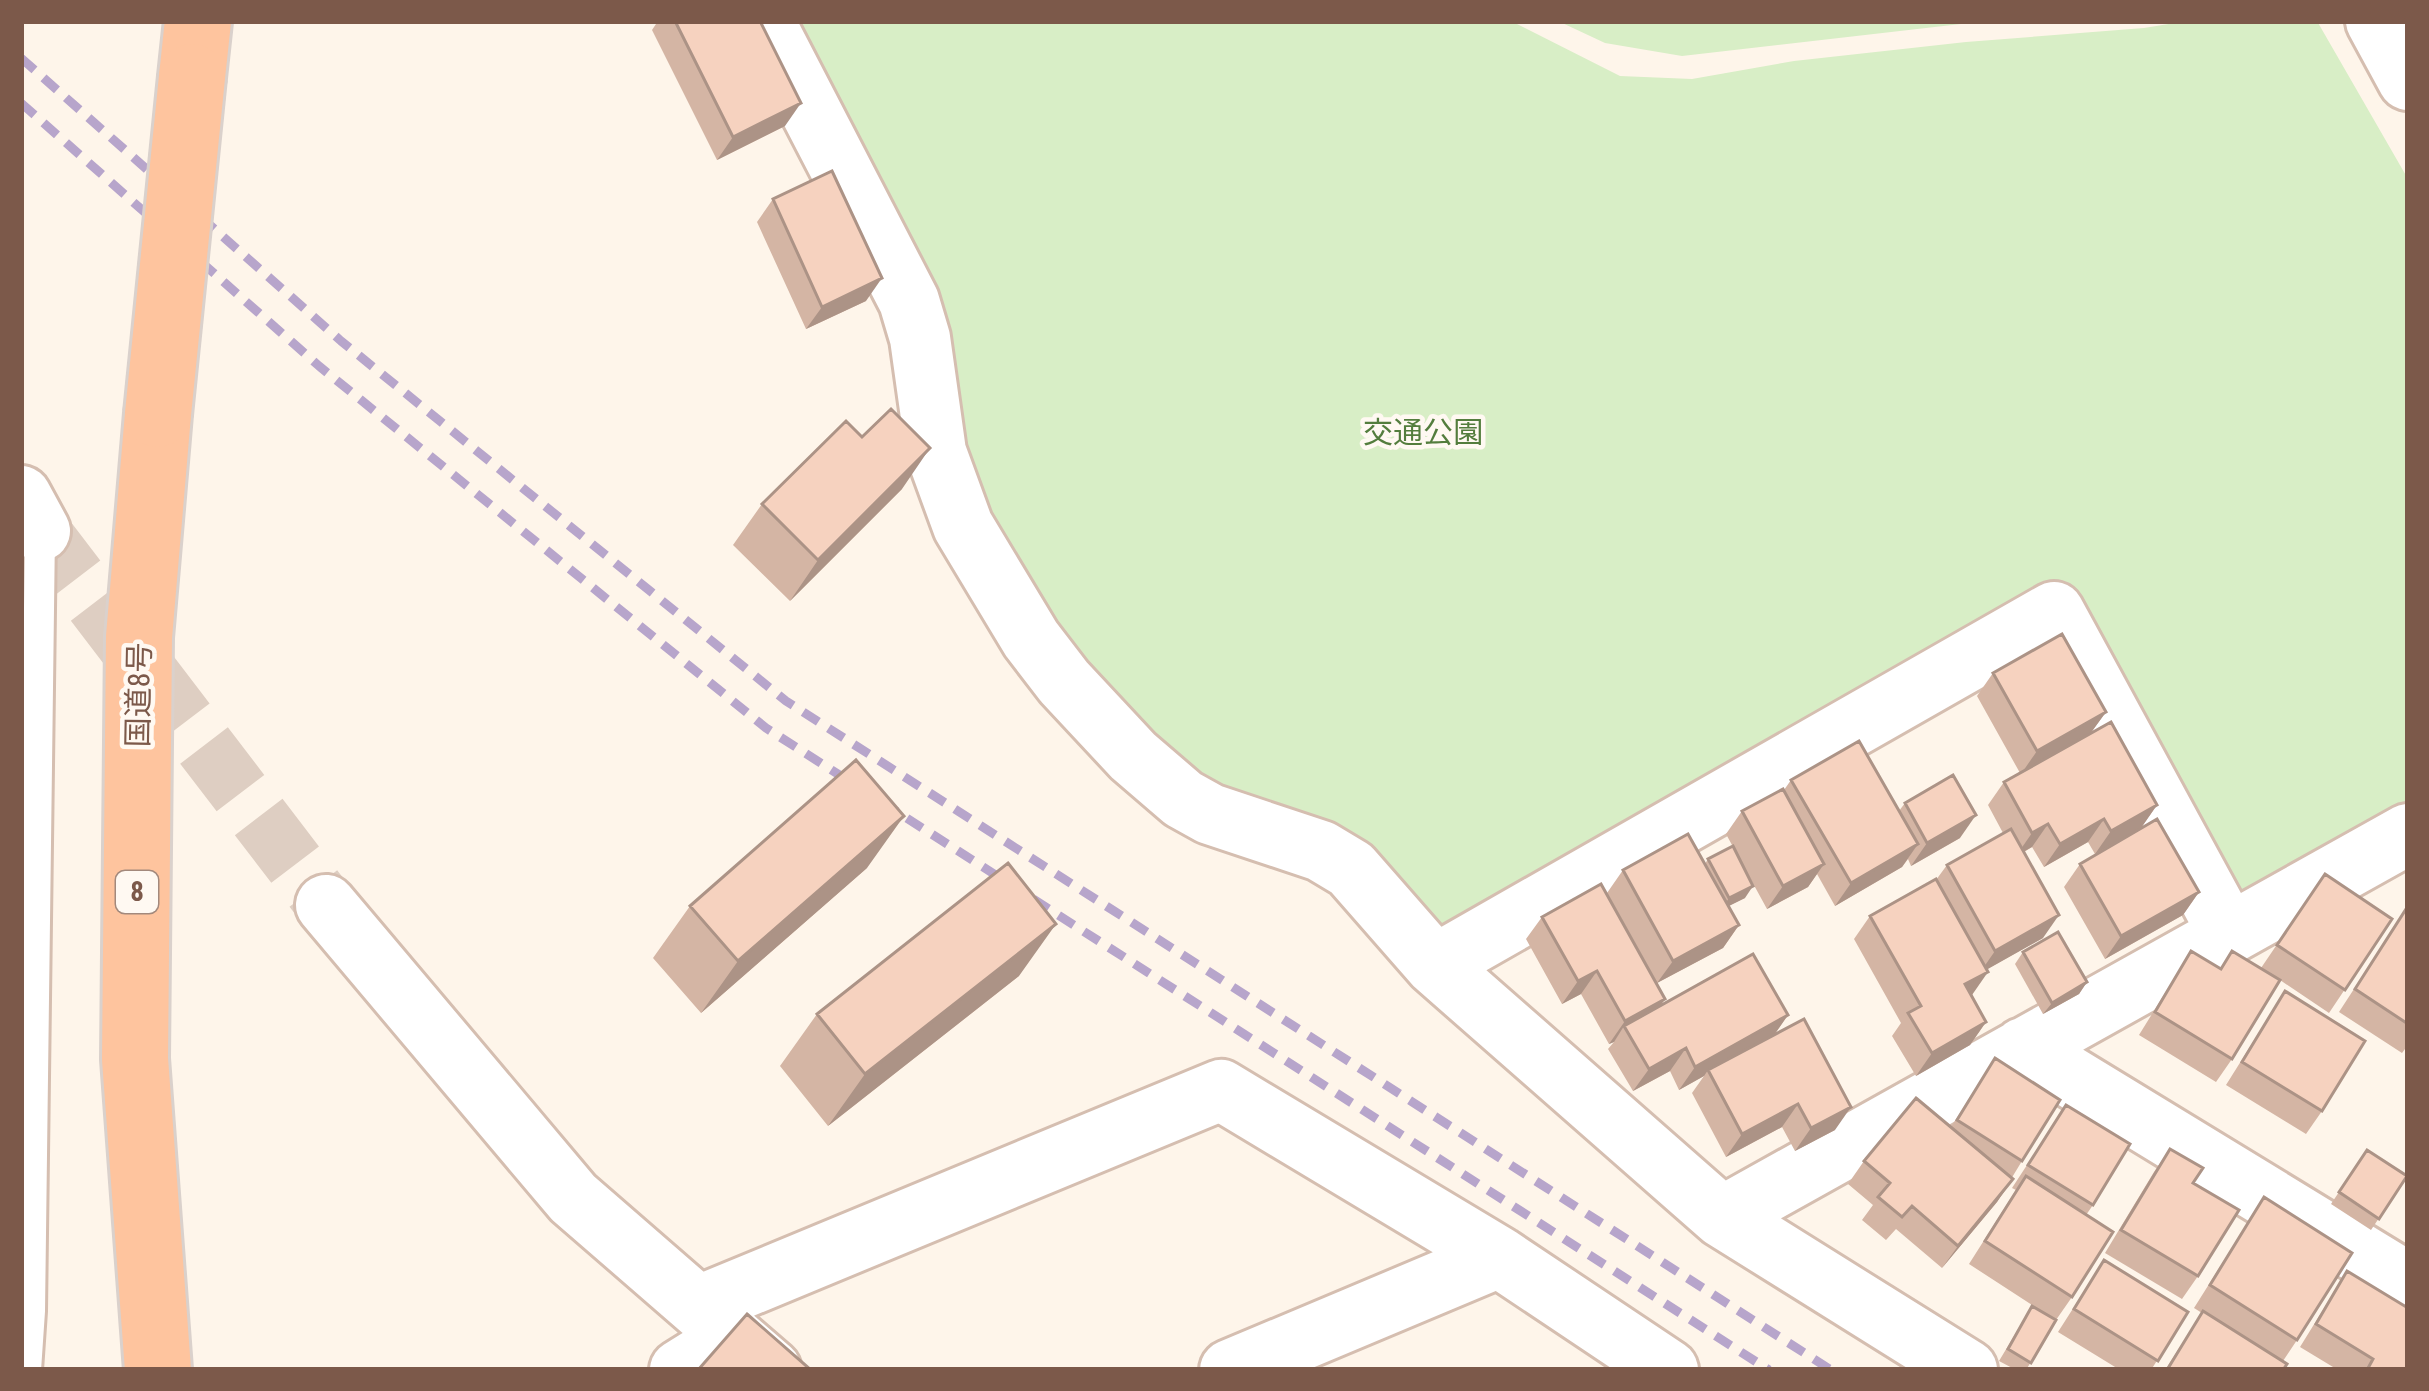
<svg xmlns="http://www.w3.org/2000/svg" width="2429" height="1391" viewBox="0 0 2429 1391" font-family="'Roboto Condensed','Noto Sans JP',sans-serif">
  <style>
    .green { fill: #d8eec6 }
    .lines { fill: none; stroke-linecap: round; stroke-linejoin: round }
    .minor-tunnel { stroke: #decec2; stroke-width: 60; stroke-dasharray: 60 30; stroke-linecap: butt }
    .service-casing { stroke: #d5beb0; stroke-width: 36 }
    .minor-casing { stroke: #d5beb0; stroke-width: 66 }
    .trunk-casing { stroke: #dad1cc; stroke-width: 72 }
    .service { stroke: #fff; stroke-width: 30 }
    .minor { stroke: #fff; stroke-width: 60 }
    .trunk { stroke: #fec49e; stroke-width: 66 }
    .rail { stroke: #b7a5cb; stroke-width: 9; stroke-dasharray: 18 12; stroke-linecap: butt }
    .trunk-bridge-casing { stroke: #dad1cc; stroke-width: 72; stroke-linecap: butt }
    .trunk-bridge { stroke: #fec49e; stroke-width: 66 }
    .wall { fill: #d4b5a4 }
    .shaded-wall { fill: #ac9386 }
    .building { fill: #f6d2bf; stroke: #ac9386; stroke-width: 3 }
    .labels { text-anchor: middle; stroke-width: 9; stroke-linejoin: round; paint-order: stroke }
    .shield { fill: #fff9f2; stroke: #a3897c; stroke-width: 3 }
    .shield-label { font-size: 27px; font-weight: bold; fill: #7c594a }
    .park-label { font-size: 30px; fill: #537d3d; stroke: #fff9f2 }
    .street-label { font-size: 30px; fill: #7c594a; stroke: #fff9f2 }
  </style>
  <rect width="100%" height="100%" fill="#fef5ea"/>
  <path class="green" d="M786,21H1511L1620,76L1692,79L1794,61L1966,42L2144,28L2187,21H2317L2408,179V817L2235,913L2058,586L1435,940L1190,778L1060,634L978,505L961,440L956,374L940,306Z
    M1558,21H1987L1682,56L1605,43Z"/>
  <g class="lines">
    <path class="minor-tunnel" d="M40,531L326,905"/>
    <g class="service-casing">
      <path id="service" d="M26,1370L30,1311L40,531"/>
    </g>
    <g class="minor-casing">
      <path id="minor" d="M764,21L909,301L920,338L936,452L963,526L1031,639L1064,682L1133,756L1183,799L1210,814L1321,851L1351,869L1435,965L1722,1217L1967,1370
        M2376,21L2408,80
        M21,496L40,531
        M326,905L573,1198L771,1370
        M1435,965L2054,612L2228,932
        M2023,1048L2408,1283
        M1722,1217L2408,834
        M699,1306L1221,1090L1499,1257L1668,1370
        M680,1370L733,1337
        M1230,1370L1499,1257"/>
    </g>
    <g class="trunk-casing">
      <path id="trunk" d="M192,77L198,21
        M158,1370L135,1059L139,637L158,414"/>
    </g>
    <use href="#service" class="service"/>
    <use href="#minor" class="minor"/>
    <use href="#trunk" class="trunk"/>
    <path class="rail" d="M21,58L341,341L786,701L1831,1370
      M21,103L319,366L766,728L1769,1370"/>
    <g class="trunk-bridge-casing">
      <path id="trunk-bridge" d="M158,414L192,77"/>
    </g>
    <use href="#trunk-bridge" class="trunk-bridge"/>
  </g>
  <path class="wall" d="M658,21H760L785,126L717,160L652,30Z
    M773,199L866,301L806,329L757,222Z
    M902,489L790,601L733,545L762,504Z
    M1993,673L2106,712L2090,734L2157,805L2141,828L2095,854L2088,842L2044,867L2032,847L2024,852L2043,938L1987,969L1971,995L1986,1022L1970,1045L1916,1076L1892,1036L1901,1023L1854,939L1870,916L1936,880L1947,865L2003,833L1988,805L2004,782L2020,773L1977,696Z
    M1791,780L1899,811L1905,803L1960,838L1911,866L1908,859L1902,867L1835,906L1817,874L1808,887L1767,909L1726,834L1742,811L1784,790Z
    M1708,859L1745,898L1728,906L1739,925L1723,948L1657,983L1607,893L1623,870L1705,864Z
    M2080,864L2199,892L2183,915L2105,959L2064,887Z
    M867,868L701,1013L653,958L690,906Z
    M2325,874L2392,919L2329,1013L2280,980L2232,1059L2216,1082L2139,1035L2191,951L2220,969L2232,951L2261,968Z
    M2408,906V1045L2402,1053L2339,1012Z
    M1542,917L1665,999L1660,1006L1788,1015L1774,1035L1835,1130L1795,1151L1782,1127L1726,1157L1692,1093L1704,1076L1679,1090L1670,1071L1633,1091L1608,1049L1614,1042L1609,1044L1581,994L1562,1004L1526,939Z
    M2023,952L2087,982L2079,994L2043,1014L2015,964Z
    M1019,976L828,1126L780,1066L817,1014Z
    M2285,991L2322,1111L2306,1134L2226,1085Z
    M1995,1058L2022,1161L1997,1202L1942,1268L1896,1229L1886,1240L1862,1220L1873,1205L1848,1184L1864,1161L1951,1127Z
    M2066,1105L2093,1205L2086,1215L2072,1297L2056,1320L2026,1370H2016L1999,1361L2032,1306L2052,1318L1969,1264L2016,1190L2012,1188Z
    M2170,1149L2193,1183L2198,1276L2182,1299L2105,1253L2154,1172Z
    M2367,1150L2407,1176L2371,1230L2331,1204Z
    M2264,1197L2297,1340L2283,1361V1370H2165L2202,1313L2194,1308Z
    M2104,1260L2188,1312L2151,1370H2120L2058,1332Z
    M2347,1271L2408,1370H2338L2300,1347Z"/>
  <path class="shaded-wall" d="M801,103L785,126L717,160L733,137Z
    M882,278L866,301L806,329L822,307Z
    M930,448L902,489L790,601L818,560Z
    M2106,712L2090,734L2021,774L2037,751Z
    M2157,805L2141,828L2095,854L2111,831Z
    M1976,815L1960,838L1911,866L1927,843Z
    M904,816L867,868L701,1013L738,961Z
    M2104,819L2088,842L2044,867L2060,844Z
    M2048,824L2032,847L2016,856L2032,833Z
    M1918,844L1902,867L1835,906L1851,883Z
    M1824,864L1808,887L1767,909L1783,886Z
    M1753,886L1745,898L1721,910L1729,898Z
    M2199,892L2183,915L2105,959L2121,936Z
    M2059,915L2043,938L1979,974L1995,951Z
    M1056,924L1019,976L828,1126L865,1074Z
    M1739,925L1723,948L1657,983L1673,961Z
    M1597,971L1581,994L1562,1004L1578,981Z
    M1988,972L1972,995L1949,1007L1965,984Z
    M2087,982L2079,994L2043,1014L2052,1003Z
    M1665,999L1649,1022L1624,1026L1614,1042L1609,1044L1625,1021Z
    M1788,1015L1772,1038L1708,1070L1704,1076L1679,1090L1695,1067Z
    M1986,1022L1970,1045L1916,1076L1932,1053Z
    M1686,1048L1670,1071L1633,1091L1649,1069Z
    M1798,1104L1782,1127L1726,1157L1742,1134Z
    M1851,1107L1835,1130L1795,1151L1811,1128Z
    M2013,1179L1997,1202L1942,1268L1958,1246Z"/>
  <path class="building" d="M675,21H760L801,103L733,137Z
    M832,171L882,278L822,307L773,199Z
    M891,409L930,448L818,560L762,504L846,421L862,437Z
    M2062,634L2106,712L2037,751L1993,673Z
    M2111,722L2157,805L2111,831L2104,819L2060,844L2048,824L2032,833L2004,782Z
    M1859,741L1918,844L1851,883L1791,780Z
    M856,760L904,816L738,961L690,906Z
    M1953,775L1976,815L1927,843L1905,803Z
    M1783,789L1824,864L1783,886L1742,811Z
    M2157,819L2199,892L2121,936L2080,864Z
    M2011,829L2059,915L1995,951L1947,865Z
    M1688,834L1739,925L1673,961L1623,870Z
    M1733,846L1753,886L1729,898L1708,859Z
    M1008,863L1056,924L865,1074L817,1014Z
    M2325,874L2392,919L2345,990L2277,945Z
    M1936,879L1988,972L1965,984L1986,1022L1932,1053L1908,1013L1921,1006L1870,916Z
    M1601,884L1665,999L1625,1021L1597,971L1578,981L1542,917Z
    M2408,906V1024L2355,989Z
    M2058,932L2087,982L2052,1003L2023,952Z
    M2191,951L2221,969L2232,951L2280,980L2232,1059L2155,1012Z
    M1753,954L1788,1015L1695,1067L1686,1048L1649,1069L1624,1026Z
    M2285,991L2365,1041L2322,1111L2242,1062Z
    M1804,1019L1851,1107L1811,1128L1798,1104L1742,1134L1708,1070Z
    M1995,1058L2060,1100L2022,1161L1957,1120Z
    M1916,1098L2013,1179L1958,1246L1912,1206L1902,1217L1878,1197L1890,1183L1864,1161Z
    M2066,1105L2130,1144L2093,1205L2028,1165Z
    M2170,1149L2203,1168L2193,1183L2239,1210L2198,1276L2121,1230Z
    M2367,1150L2407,1176L2379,1219L2339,1192Z
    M2026,1176L2113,1232L2072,1297L1985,1241Z
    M2264,1197L2352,1253L2297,1340L2210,1285Z
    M2104,1260L2188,1312L2158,1361L2074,1309Z
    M2347,1271L2408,1308V1370H2367L2373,1359L2316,1324Z
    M2032,1306L2056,1320L2031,1363L2008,1349Z
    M2203,1311L2287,1364L2283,1370H2167Z
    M747,1314L811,1370H698Z"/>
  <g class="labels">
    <rect class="shield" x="116" y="871" width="42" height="42" rx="9"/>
    <g class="shield-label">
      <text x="137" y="901">8</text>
    </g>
    <g class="park-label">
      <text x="1423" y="443">交通公園</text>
    </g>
    <g class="street-label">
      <text transform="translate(139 695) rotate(-89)" y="10">国道8号</text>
    </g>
  </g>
  <rect width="2429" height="1391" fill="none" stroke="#7c594a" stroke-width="48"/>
</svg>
